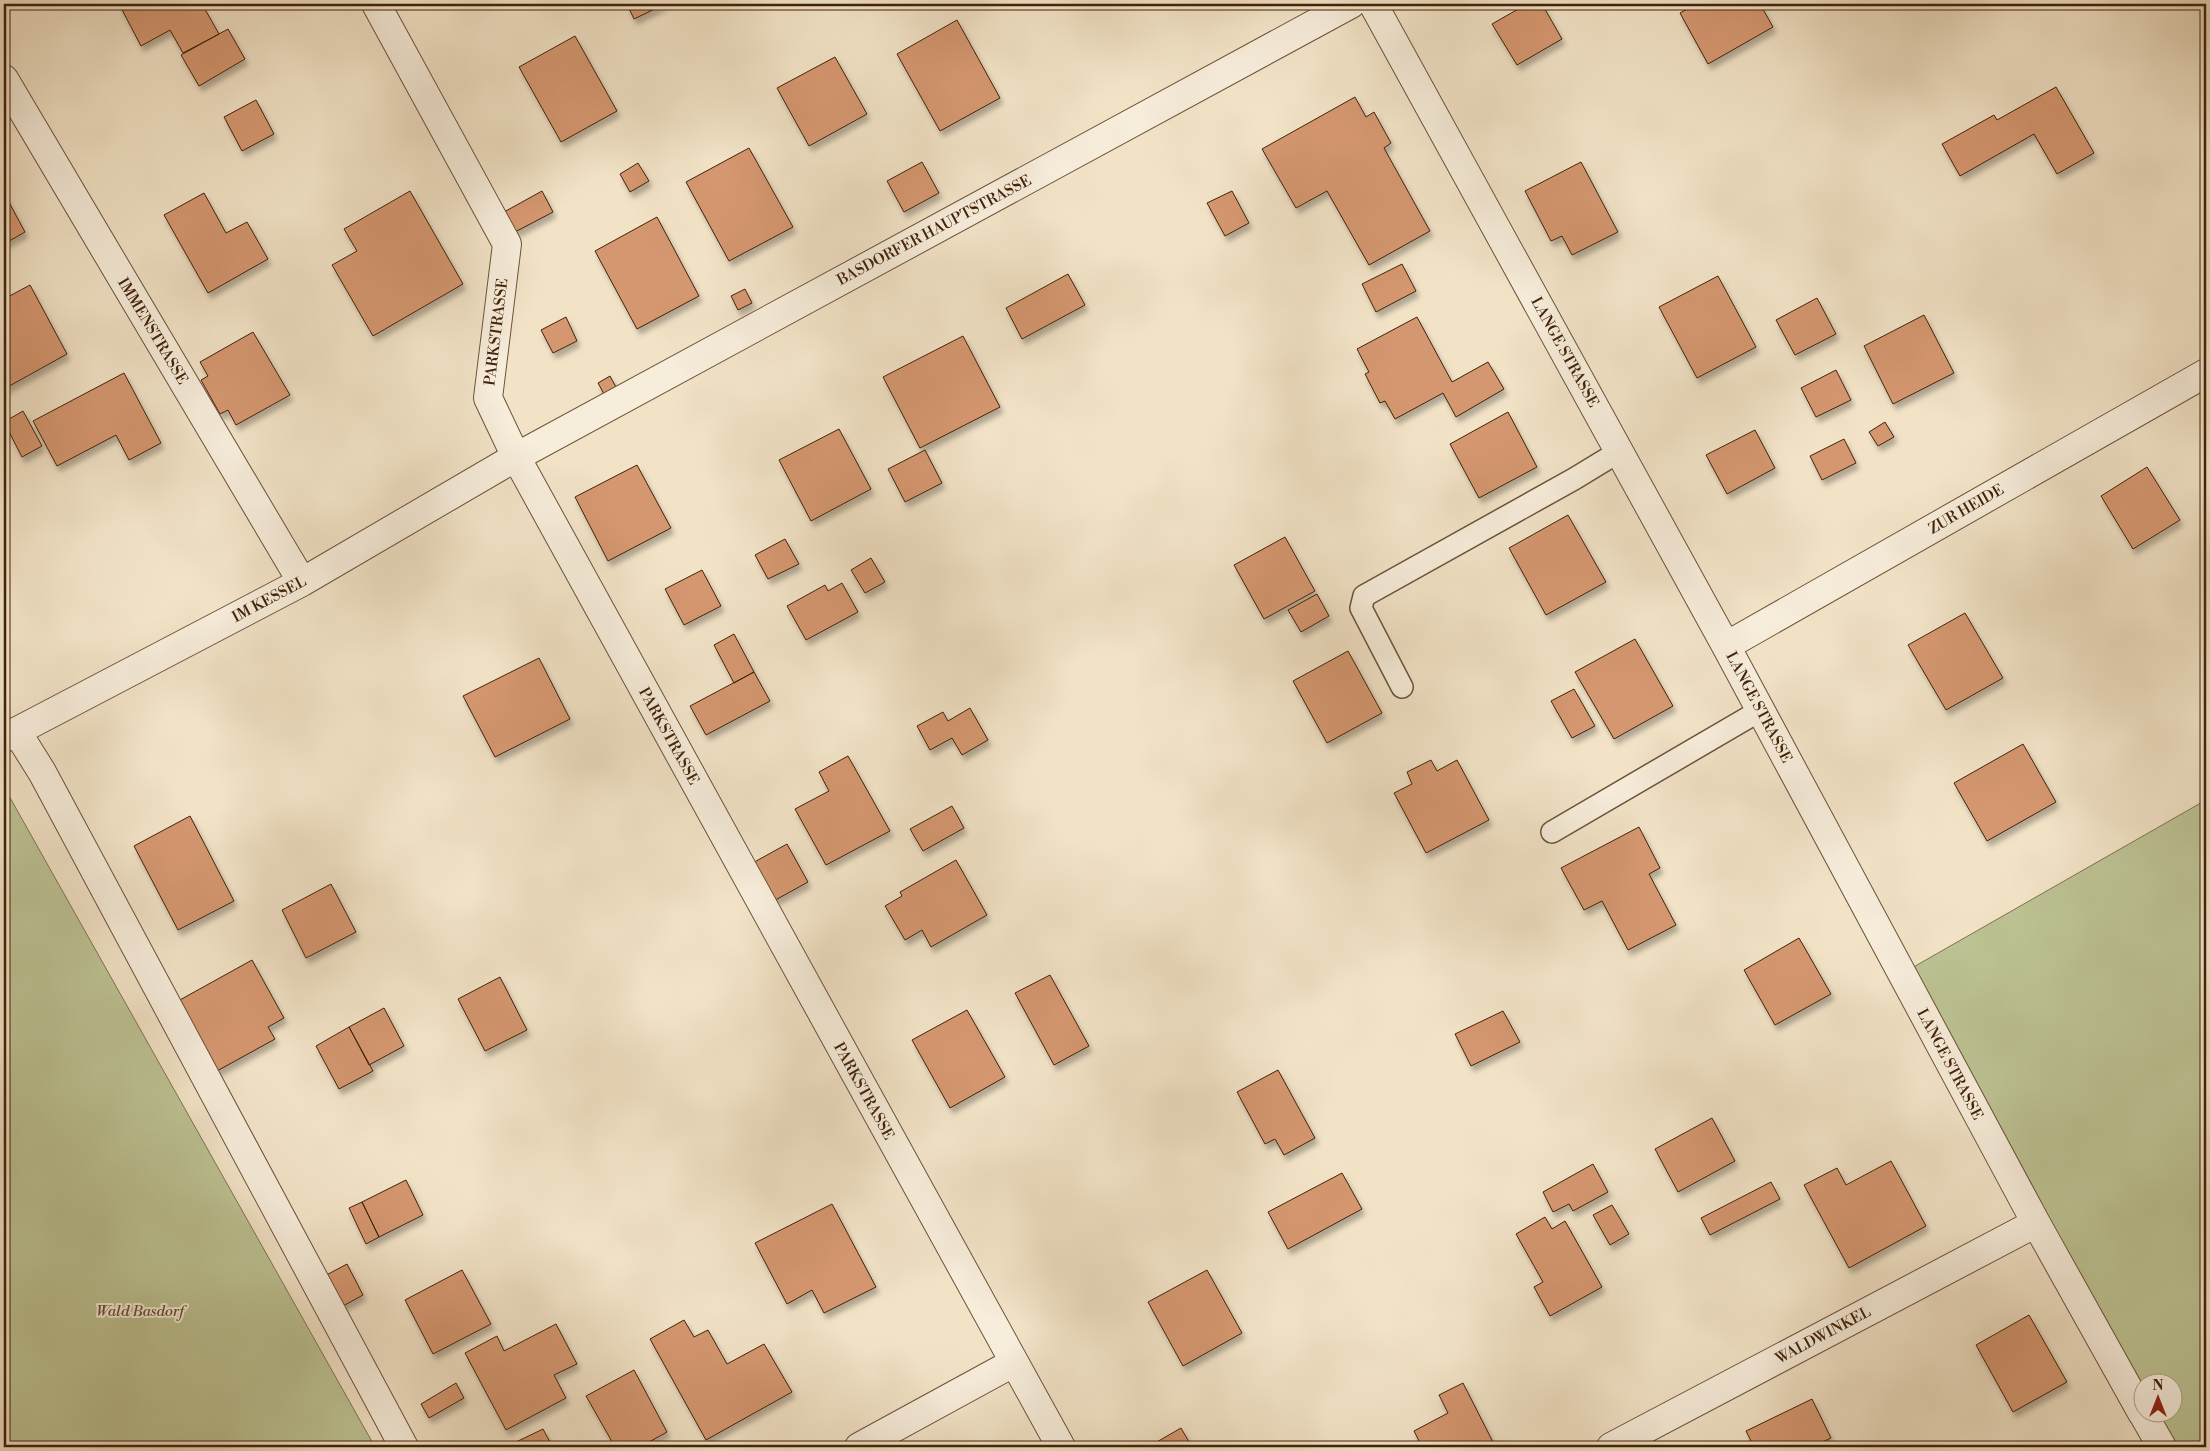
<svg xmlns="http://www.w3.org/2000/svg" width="2210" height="1451" viewBox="0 0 2210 1451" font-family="'Libre Bodoni',serif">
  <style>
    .green { fill: #bdc394; stroke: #7e724e }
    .building { fill: #d5976f; stroke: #402209; filter: url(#shadow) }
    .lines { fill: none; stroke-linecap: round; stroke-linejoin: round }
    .service-casing { stroke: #6c5238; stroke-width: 24 }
    .minor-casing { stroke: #6c5238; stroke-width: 30 }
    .service { stroke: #f7eddb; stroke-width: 21 }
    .minor { stroke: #f7eddb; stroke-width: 28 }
    .labels { text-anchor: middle; stroke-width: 4; stroke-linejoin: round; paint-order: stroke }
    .street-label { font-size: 15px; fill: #402209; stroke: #f7eddb }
    .park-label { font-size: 15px; font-style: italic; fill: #5f4a2c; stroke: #f7eddb }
  </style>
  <defs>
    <filter id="shadow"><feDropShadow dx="3" dy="5.5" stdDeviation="2.5" flood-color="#0004"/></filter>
  </defs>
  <rect width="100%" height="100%" fill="#f2e3c7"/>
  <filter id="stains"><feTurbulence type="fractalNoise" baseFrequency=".004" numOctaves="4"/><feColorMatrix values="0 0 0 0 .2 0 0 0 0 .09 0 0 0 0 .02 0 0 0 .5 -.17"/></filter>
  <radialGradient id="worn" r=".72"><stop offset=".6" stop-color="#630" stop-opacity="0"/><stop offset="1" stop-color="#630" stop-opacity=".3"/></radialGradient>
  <path class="green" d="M4,787L375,1447H4Z
    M2206,800V1447H2167L2149,1414H2172V1384H2142V1402L1910,969Z"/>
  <path class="building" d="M119,4H202L219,34L183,53L170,30L141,46Z
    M627,4H665L634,19Z
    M1527,4H1542L1562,39L1517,65L1492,24Z
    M1696,4H1760L1773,27L1708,64L1680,13Z
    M957,20L1000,98L940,131L897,54Z
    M228,29L245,59L199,86L181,55Z
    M575,36L617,111L561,142L519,67Z
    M835,57L867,114L809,146L777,88Z
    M2056,87L2094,153L2057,174L2034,134L1960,176L1942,144L1994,115L1997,120Z
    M1355,97L1366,117L1374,112L1391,143L1384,148L1430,231L1369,265L1327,191L1296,208L1262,149Z
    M256,100L274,134L242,151L224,117Z
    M749,148L793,227L729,261L686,182Z
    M922,162L939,193L904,212L887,181Z
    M1581,162L1618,232L1572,255L1562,236L1551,241L1525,191Z
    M638,163L649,181L630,192L620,174Z
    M410,191L463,284L373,336L332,265L357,251L344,229Z
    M542,191L553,212L515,232L504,212Z
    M1232,191L1249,223L1225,236L1207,203Z
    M4,193L25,232L4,244Z
    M204,193L226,233L247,222L268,259L208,293L164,215Z
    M657,217L699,296L637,329L595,251Z
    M1402,264L1416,291L1376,312L1362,284Z
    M1068,274L1085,305L1022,339L1006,308Z
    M1718,276L1756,347L1697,378L1659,307Z
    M30,285L67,354L4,389V299Z
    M745,289L752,303L738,310L731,296Z
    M1817,298L1836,334L1795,355L1776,320Z
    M1924,315L1954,373L1893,404L1864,346Z
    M566,317L577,341L553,353L541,330Z
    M1417,317L1452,382L1488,362L1504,389L1456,417L1443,393L1395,419L1385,401L1380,403L1365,374L1369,372L1357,349Z
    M253,332L290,395L236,425L228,410L220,414L201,380L208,376L200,362Z
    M963,336L1000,407L920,448L883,377Z
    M1836,370L1851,400L1816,417L1801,388Z
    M124,373L161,443L129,460L116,435L57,466L33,421Z
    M610,376L616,387L604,394L598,383Z
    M23,411L42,446L22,457L4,422Z
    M1508,412L1537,467L1479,498L1450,444Z
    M1885,422L1894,437L1878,446L1869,432Z
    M839,429L871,489L811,521L779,460Z
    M1755,430L1775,468L1727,494L1706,455Z
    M1844,439L1856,463L1822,480L1810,456Z
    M925,450L942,483L905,502L888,469Z
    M637,465L671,528L608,561L575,497Z
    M2147,467L2180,520L2133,549L2101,496Z
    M1568,515L1606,582L1546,615L1509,548Z
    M1285,537L1315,591L1264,619L1234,565Z
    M785,539L799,564L768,579L755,555Z
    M871,558L885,582L865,593L851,570Z
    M702,570L721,606L684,625L665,589Z
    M842,583L858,612L806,640L787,606L825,585L828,591Z
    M1317,594L1329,616L1301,632L1288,610Z
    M1965,613L2003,678L1946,710L1908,645Z
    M734,634L754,672L734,683L714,645Z
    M1635,639L1673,706L1614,739L1575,672Z
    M1348,651L1382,713L1327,743L1293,681Z
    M539,658L570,719L495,757L463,696Z
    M754,672L770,701L706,735L690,706Z
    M1574,689L1595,726L1572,738L1551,701Z
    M970,708L988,740L962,755L952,738L930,750L917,726L943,712L948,721Z
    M2023,744L2056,802L1987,841L1954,783Z
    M848,756L890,831L826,865L795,809L829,791L819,772Z
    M1431,760L1437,771L1457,760L1489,820L1426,853L1394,793L1412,784L1407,772Z
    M952,806L964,828L923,851L910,829Z
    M190,816L234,901L178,930L134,846Z
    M1639,827L1660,868L1649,874L1676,925L1628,950L1602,901L1584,910L1561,868Z
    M787,844L808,882L770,903L749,865Z
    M956,860L987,915L931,947L922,930L905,940L885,906L902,896L900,892Z
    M331,884L356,932L306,958L282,910Z
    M1799,938L1831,994L1775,1025L1744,970Z
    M252,960L284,1018L268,1027L275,1039L217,1071L178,1001Z
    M1050,975L1089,1046L1054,1065L1015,993Z
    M500,977L527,1030L485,1051L458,999Z
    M384,1008L404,1046L369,1065L349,1027Z
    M967,1010L1005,1077L950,1108L912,1040Z
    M1503,1011L1520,1042L1471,1066L1455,1034Z
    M349,1027L373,1071L339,1089L316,1046Z
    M1278,1070L1315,1138L1284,1155L1275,1139L1265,1144L1237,1092Z
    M1712,1118L1735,1161L1678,1192L1655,1149Z
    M1891,1161L1926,1226L1849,1268L1804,1185L1837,1168L1846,1185Z
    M1593,1164L1608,1192L1573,1211L1569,1204L1553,1212L1543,1192Z
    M1342,1173L1362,1209L1288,1249L1268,1212Z
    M406,1180L423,1215L379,1237L362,1202Z
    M1771,1182L1780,1199L1710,1235L1701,1218Z
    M362,1202L379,1237L366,1244L349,1208Z
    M832,1204L876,1287L824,1313L812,1290L787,1304L755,1243Z
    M1612,1205L1629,1234L1610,1245L1593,1215Z
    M1545,1217L1552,1229L1565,1221L1602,1287L1550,1316L1534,1287L1543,1282L1516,1234Z
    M347,1264L363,1295L334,1311L317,1280Z
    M462,1270L491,1324L433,1354L405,1300Z
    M1207,1270L1242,1333L1183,1366L1148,1302Z
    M2029,1315L2067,1382L2013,1412L1976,1345Z
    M684,1320L694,1337L708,1330L727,1364L764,1344L792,1392L706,1440L650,1339Z
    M556,1324L577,1364L554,1375L566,1398L506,1430L465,1353L497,1336L504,1351Z
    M634,1370L667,1432L640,1447H615L586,1396Z
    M456,1383L464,1398L429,1418L421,1404Z
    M1463,1383L1494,1444L1489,1447H1422L1414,1431L1448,1413L1439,1395Z
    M1812,1399L1831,1438L1812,1447H1754L1746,1431Z
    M1181,1428L1192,1447H1148Z
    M543,1429L551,1444L546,1447H519L516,1442Z"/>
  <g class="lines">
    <g class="service-casing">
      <path id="service" d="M1402,687L1361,608L1364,596L1574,479L1620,451
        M1552,832L1761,710"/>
    </g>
    <g class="minor-casing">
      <path id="minor" d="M376,4L507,244L488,398L516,457L1061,1447
        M1373,4L1726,646L2036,1223L2142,1413
        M4,79L302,582
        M1726,646L2206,373
        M17,732L42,772L404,1447
        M4,738L302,582L516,457L1351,4
        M2143,1414L2162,1447
        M859,1447L1013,1363
        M1611,1447L2036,1223"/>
    </g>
    <use href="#service" class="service"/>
    <use href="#minor" class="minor"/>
  </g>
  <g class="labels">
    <g class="street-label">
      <text transform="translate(934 230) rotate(-28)" y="5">BASDORFER HAUPTSTRASSE</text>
      <text transform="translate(153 331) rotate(59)" y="5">IMMENSTRASSE</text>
      <text transform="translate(496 332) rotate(-83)" y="5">PARKSTRASSE</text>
      <text transform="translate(1565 352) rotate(61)" y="5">LANGE STRASSE</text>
      <text transform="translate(1966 509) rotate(-30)" y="5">ZUR HEIDE</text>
      <text transform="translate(269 599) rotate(-28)" y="5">IM KESSEL</text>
      <text transform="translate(1759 707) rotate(62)" y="5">LANGE STRASSE</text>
      <text transform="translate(669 736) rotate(61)" y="5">PARKSTRASSE</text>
      <text transform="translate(1950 1064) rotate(62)" y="5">LANGE STRASSE</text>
      <text transform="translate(864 1091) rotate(61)" y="5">PARKSTRASSE</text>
      <text transform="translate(1823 1335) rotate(-28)" y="5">WALDWINKEL</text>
    </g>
    <g class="park-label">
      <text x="140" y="1316">Wald Basdorf</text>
    </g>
  </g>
  <rect width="2210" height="1451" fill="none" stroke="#f2e3c7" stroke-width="20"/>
  <rect x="5" y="5" width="2200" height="1441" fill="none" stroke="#402209" stroke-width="2.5"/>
  <rect x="10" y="10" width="2190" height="1431" fill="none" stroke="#402209"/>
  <g transform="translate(2158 1398)"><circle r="24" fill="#f7eddb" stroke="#ae9c87"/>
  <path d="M0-4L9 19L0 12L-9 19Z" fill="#8f2418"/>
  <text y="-8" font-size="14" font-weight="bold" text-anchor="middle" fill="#402209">N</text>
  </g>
  <rect width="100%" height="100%" filter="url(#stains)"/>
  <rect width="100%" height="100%" fill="url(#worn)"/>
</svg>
